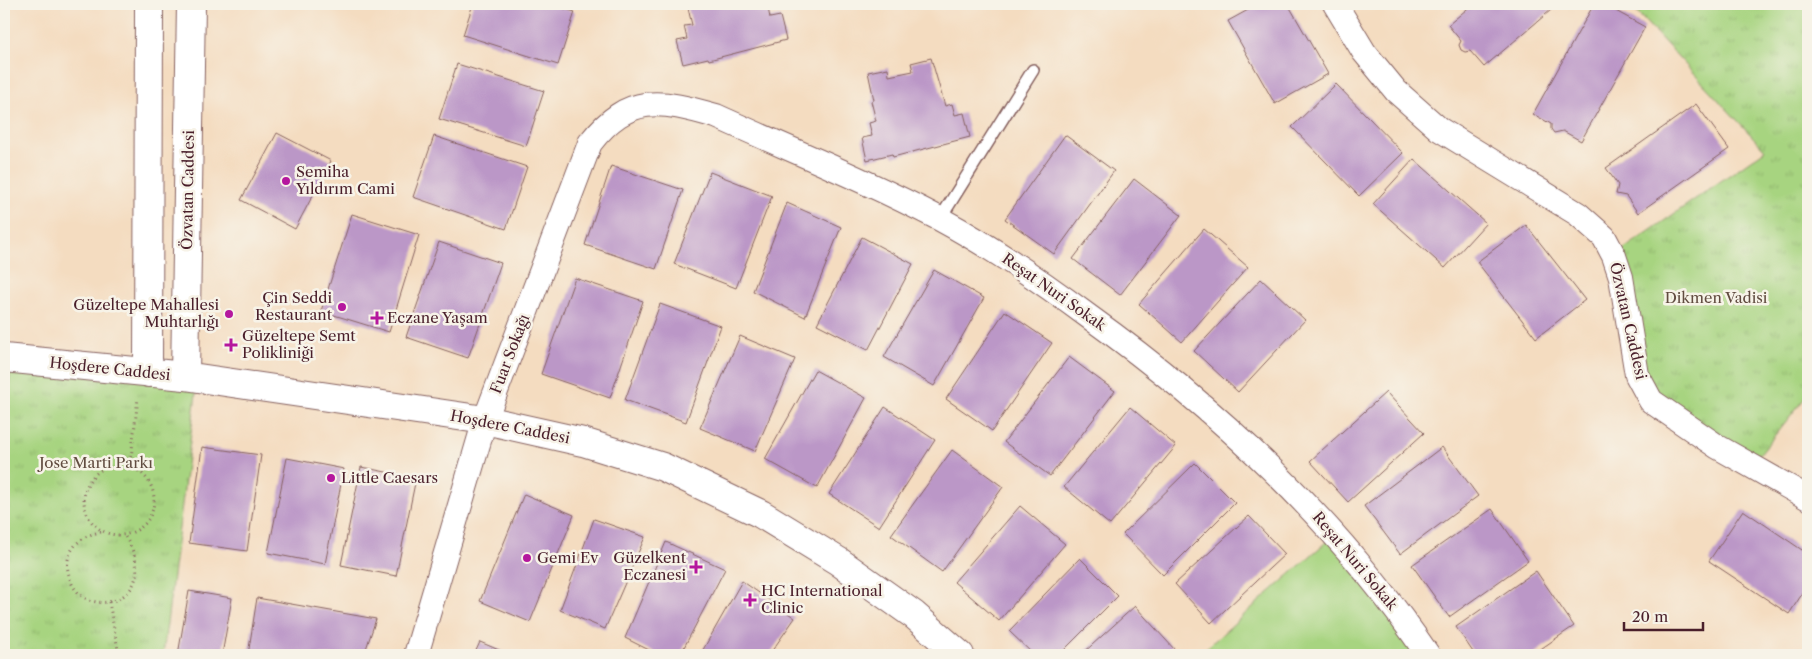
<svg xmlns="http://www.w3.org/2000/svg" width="1812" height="659" viewBox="0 0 1812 659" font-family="'Libre Caslon Text',serif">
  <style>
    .grass { fill: #a7d480; stroke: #787a56 }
    .park { fill: url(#park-tufts); stroke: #787a56 }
    .building { fill: #bb97c7 }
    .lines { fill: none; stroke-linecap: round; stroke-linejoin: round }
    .lane-casing { stroke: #86615f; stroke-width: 14 }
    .street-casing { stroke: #86615f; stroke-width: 26 }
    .secondary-casing { stroke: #86615f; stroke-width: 30 }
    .path { stroke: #86615f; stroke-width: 3; stroke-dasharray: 1 4; stroke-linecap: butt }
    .lane { stroke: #fff; stroke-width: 11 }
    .street { stroke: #fff; stroke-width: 24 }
    .secondary { stroke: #fff; stroke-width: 28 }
    .poi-dot { fill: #b5179e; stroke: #f7f3e8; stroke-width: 2 }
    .labels { text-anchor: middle; stroke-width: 5; stroke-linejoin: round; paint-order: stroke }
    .poi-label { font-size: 15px; fill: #4a1f2b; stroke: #f7f3e8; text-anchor: start }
    .street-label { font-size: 15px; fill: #4a1f2b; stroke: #f7f3e8 }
    .park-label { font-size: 15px; fill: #614c40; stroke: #f7f3e8 }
  </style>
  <defs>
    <pattern id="park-tufts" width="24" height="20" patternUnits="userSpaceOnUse" patternTransform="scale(1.25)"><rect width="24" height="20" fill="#a7d480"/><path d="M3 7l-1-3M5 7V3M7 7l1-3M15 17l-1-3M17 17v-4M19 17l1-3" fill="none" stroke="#91b66f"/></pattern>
  </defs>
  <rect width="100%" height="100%" fill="#f7f3e8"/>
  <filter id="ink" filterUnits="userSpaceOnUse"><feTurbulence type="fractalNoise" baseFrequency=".02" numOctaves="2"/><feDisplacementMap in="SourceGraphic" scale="10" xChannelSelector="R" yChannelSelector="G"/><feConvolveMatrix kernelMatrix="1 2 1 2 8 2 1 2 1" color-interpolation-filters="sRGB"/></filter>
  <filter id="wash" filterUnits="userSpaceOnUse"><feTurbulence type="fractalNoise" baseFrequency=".0096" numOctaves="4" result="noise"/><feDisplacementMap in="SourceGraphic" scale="20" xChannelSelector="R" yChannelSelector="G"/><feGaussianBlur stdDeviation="1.12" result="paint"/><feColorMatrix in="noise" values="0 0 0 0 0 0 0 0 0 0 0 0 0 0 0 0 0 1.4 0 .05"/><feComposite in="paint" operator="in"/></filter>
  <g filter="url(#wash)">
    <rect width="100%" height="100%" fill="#f4dcc0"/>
    <path class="grass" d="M1334,535L1428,655H1205L1202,652Z"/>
    <path class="park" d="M1629,4H1808V394L1750,466L1651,401L1614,256L1765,150Z
      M11,358L198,378L163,655H4V473Z"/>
    <g id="blocks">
      <path class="building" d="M473,4H549L575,12L558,65L463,35Z
        M687,4H759L761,9L768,8L770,18L780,16L786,40L709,60L708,58L683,64L677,41L687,39L684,26L692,25Z
        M1259,4H1288L1328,74L1275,104L1228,21Z
        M1473,4H1558L1484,67L1470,51L1465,52L1461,50L1459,45L1461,41L1448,25Z
        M1594,4H1603L1645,27L1581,141L1563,131L1554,133L1551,129V124L1533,114Z
        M931,58L945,106L952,104L955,115L964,113L970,137L893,157L892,154L867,160L862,138L872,136L869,123L876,121L871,101L874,100L868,72L888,68L889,76L913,71L911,63Z
        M457,64L544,91L526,146L439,119Z
        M1336,84L1403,153L1359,196L1292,127Z
        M1696,104L1729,149L1638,213L1626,196L1616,194L1618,185L1606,168Z
        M277,133L331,161L295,229L241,200Z
        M1065,135L1114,171L1054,254L1005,219Z
        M434,136L527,167L506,229L413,197Z
        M1414,159L1486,223L1445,268L1373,204Z
        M611,166L683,190L656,269L585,245Z
        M710,172L772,196L736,288L674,264Z
        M1134,179L1181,215L1120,295L1073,259Z
        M787,203L841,227L805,317L753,291Z
        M352,214L419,235L389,332L321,311Z
        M1526,225L1585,300L1536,338L1477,262Z
        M1204,229L1248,267L1182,342L1139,304Z
        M862,237L913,264L868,350L817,324Z
        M439,242L501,263L468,358L406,337Z
        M934,270L984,298L934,386L884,357Z
        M575,278L643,301L610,398L541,374Z
        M1261,279L1305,320L1238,392L1194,351Z
        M660,304L721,326L686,422L625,400Z
        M1005,311L1052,343L992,431L946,399Z
        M740,336L795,359L755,451L700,428Z
        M1069,357L1115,391L1050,476L1004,442Z
        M815,370L866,398L817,488L765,459Z
        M1386,392L1424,433L1348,502L1310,461Z
        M885,407L935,440L879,527L829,494Z
        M1130,407L1176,446L1110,525L1064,487Z
        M202,447L261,455L247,551L189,543Z
        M1442,447L1478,496L1400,554L1364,506Z
        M952,450L1003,487L942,572L891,535Z
        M287,458L344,469L325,564L268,553Z
        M1195,463L1235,503L1163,575L1123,534Z
        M361,467L416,478L396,576L341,565Z
        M524,494L574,515L530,622L480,601Z
        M1020,506L1065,544L999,621L954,582Z
        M1492,509L1528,561L1449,617L1412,565Z
        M1743,510L1808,554V585L1789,614L1709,561Z
        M1249,516L1285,554L1211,623L1175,584Z
        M594,519L645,537L605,629L560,610Z
        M666,542L725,569L680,655H659L625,638Z
        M1080,558L1118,596L1059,655H1034L1009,631Z
        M1536,571L1574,626L1532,655H1475L1456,627Z
        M742,581L795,618L769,655H700Z
        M189,591L232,598L222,655H178Z
        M257,598L376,619L364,655H248Z
        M1135,606L1175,650L1170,655H1081Z
        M480,642L511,655H474Z"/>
    </g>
  </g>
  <g filter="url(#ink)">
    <use href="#blocks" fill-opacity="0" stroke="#86615f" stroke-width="1"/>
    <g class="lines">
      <g class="lane-casing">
        <path id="lane" d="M940,219L1033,70"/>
      </g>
      <g class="street-casing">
        <path id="street" d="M1335,4L1364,52L1396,91L1439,129L1578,214L1604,237L1614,256L1621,277L1637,375L1651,401L1718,447L1808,498
          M416,655L485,420L590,143C629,93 660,100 716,116C791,150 868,181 940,219C992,247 1041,281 1088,316C1220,411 1336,520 1428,655"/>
      </g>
      <g class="secondary-casing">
        <path id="secondary" d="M4,358L185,376L485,420L583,442L663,467L761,514L838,561L914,615L960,655
          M148,373L149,4
          M185,376L191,4"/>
      </g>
      <path class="path" d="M84 500a35 35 0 1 1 70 0a35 35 0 1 1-70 0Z
        M130,467L138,398
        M101,532C87,534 74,542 69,556C67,562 67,569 69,575C80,626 169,602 124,535
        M109,602L119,655"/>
      <use href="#lane" class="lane"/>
      <use href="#street" class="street"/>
      <use href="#secondary" class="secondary"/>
    </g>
  </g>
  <g class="poi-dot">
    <circle cx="286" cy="181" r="5"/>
    <circle cx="342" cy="307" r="5"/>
    <circle cx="229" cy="314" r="5"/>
    <path d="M374.5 310.5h5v5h5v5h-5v5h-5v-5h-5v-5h5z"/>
    <path d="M228.5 337.5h5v5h5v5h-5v5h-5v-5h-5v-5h5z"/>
    <circle cx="331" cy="478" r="5"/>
    <circle cx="527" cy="558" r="5"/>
    <path d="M693.5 559.5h5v5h5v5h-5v5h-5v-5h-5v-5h5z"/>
    <path d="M747.5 592.5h5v5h5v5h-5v5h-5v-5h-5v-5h5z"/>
  </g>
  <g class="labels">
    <g class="poi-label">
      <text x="296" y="177">Semiha<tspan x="296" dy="17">Yıldırım Cami</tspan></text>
      <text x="332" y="303" text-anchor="end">Çin Seddi<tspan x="332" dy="17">Restaurant</tspan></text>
      <text x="219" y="310" text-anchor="end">Güzeltepe Mahallesi<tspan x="219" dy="17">Muhtarlığı</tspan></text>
      <text x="387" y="323">Eczane Yaşam</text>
      <text x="242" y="341">Güzeltepe Semt<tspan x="242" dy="17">Polikliniği</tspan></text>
      <text x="341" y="483">Little Caesars</text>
      <text x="537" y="563">Gemi Ev</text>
      <text x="686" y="563" text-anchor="end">Güzelkent<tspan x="686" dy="17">Eczanesi</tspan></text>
      <text x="761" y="596">HC International<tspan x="761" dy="17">Clinic</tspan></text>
    </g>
    <g class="street-label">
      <text transform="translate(188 190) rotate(-89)" y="5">Özvatan Caddesi</text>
      <text transform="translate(1054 292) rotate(35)" y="5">Reşat Nuri Sokak</text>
      <text transform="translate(1628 321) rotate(77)" y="5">Özvatan Caddesi</text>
      <text transform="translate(510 354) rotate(-69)" y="5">Fuar Sokağı</text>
      <text transform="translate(110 369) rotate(6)" y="5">Hoşdere Caddesi</text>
      <text transform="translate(510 427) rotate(11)" y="5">Hoşdere Caddesi</text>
      <text transform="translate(1355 561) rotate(50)" y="5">Reşat Nuri Sokak</text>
    </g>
    <g class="park-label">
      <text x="1716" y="303">Dikmen Vadisi</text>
      <text x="96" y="468">Jose Marti Parkı</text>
    </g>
  </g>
  <rect width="1812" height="659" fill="none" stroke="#f7f3e8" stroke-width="20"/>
  <path d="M1624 622v8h79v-8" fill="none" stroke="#4a1f2b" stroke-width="2.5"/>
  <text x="1632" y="622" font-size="15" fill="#4a1f2b" stroke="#f7f3e8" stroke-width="4" paint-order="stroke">20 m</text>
</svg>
